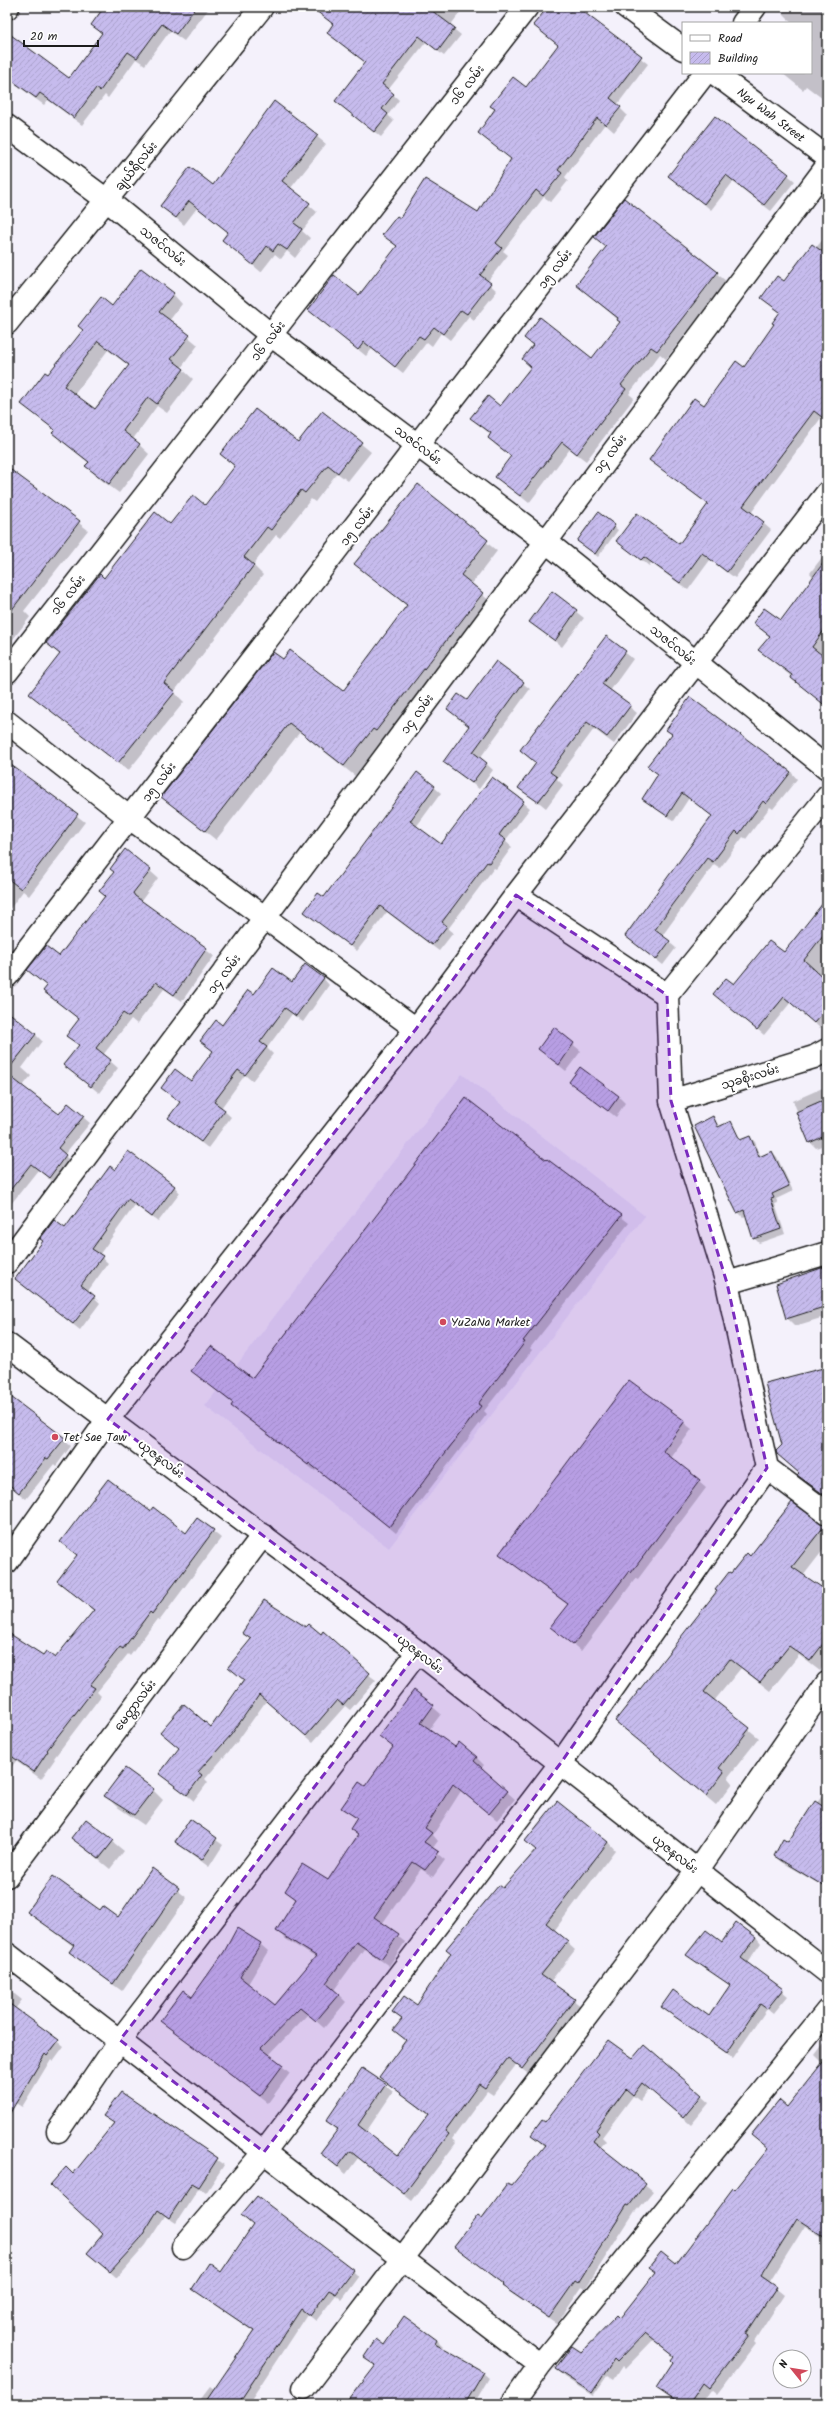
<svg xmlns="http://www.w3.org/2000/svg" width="834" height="2411" viewBox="0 0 834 2411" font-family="Kalam,'Noto Sans Myanmar',sans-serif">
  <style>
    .built { fill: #e6e1f7 }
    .shadow { fill: #0003; fill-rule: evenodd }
    .building { fill: url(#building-hatch); stroke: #1c1c1c; fill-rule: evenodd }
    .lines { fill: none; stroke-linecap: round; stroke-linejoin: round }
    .street-casing { stroke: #1c1c1c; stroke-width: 25 }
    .secondary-casing { stroke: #1c1c1c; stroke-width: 25 }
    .street { stroke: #fff; stroke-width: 22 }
    .secondary { stroke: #fff; stroke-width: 22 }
    .marked { fill: #7b2cbf; fill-opacity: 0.2; stroke: #7b2cbf; stroke-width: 3; stroke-dasharray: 8 5; stroke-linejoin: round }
    .poi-dot { fill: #d1495b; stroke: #fff; stroke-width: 1.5 }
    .labels { text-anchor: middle; stroke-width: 4; stroke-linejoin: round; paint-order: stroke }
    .street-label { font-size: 12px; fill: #1c1c1c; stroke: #fff }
    .poi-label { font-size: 12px; fill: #1c1c1c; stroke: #fff; text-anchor: start }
  </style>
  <defs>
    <pattern id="building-hatch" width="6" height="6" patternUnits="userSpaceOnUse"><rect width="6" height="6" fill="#c6bbed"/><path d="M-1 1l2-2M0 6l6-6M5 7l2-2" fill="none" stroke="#aaa0cb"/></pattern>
  </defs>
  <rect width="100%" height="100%" fill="#f4f1fb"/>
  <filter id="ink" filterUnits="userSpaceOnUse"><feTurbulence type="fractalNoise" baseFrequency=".025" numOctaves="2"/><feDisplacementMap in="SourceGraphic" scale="8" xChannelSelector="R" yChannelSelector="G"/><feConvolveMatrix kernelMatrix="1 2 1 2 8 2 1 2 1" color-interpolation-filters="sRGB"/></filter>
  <g filter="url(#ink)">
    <path class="built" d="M462,1074L645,1216L389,1548L205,1406Z"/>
    <path class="shadow" d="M106,7H210L184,41L170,31L145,65L136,59L108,98L105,95L82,125L48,100L44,105L7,78V49L69,79L102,34L93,25Z
      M313,7L427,8L464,7L450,26L461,35L444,56L426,42L388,90L399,100L388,115L394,121L381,137L336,101L366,63L328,33L334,25Z
      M549,7H576L648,64L617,105L627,115L614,132L605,124L565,177L568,181L551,202L544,197L503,251L508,255L487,282L497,291L474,320L469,316L450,340L441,333L432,346L427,342L403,373L372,349L366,356L309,310L359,297L397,247L384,235L400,220L478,213L512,159L479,133L526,88L559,46L535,25Z
      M786,7H827V102L806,86L803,90L782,73H811V23H792L782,13Z
      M274,102L326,144L290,189L317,212L302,231L310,238L295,258L287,251L281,259L275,254L261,272L223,240L229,233L197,208L184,225L162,206L213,186Z
      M715,117L795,181L771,211L733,182L711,210L677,182Z
      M624,200L726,281L666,359L660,354L629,394L634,398L586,461L570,449L529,503L497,477L512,457L497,446L489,438L491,435L472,418L501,408L531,368L523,359L533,346L525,338L592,360L621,322L577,285L607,248L595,237Z
      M7,229L14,236L7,245Z
      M827,235V422L821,418L751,513L771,530L735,578L710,560L688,590L651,563L649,566L618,541L679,546L709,505L651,460L744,368L775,325L780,313L763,298L785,283Z
      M173,294L182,304L169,321L198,345L181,368L193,379L167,413L157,406L133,439L149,454L119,493L96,476L87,466L89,463L63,442L53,433L55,431L22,404L112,307ZM108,350L129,366L95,411L74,395Z
      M322,412L371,452L348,481L337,473L315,502L311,499L280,538L276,535L253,565L263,575L174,692L184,702L128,771L30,693L60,655L48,643L105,579L170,525L206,506L236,468L221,454L298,444Z
      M7,468L88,530L24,611L30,617L7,647Z
      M418,486L497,551L471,585L492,603L387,740L384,738L355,776L300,732L216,840L163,797L283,661L343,692L407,606L356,564Z
      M598,514L618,530L598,557L578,541Z
      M827,551V707L760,650L770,637L754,623L781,622L814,578L810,573Z
      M552,593L584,618L562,647L531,622Z
      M606,637L633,659L610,691L637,713L614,744L594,729L557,779L563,785L546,808L520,787L537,764L521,750Z
      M496,662L530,689L480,758L493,770L479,789L444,761L470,727L448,709L467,702Z
      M667,730L791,772L797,779L773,809L770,807L746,839L743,837L720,868L714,864L662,936L676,948L663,965L626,936L713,817L689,798L674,821L644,799L659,775L649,766L672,735Z
      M7,763L85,822L29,896L23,891L7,913Z
      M417,773L441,793L416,827L441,845L492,778L530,808L505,841L512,847L496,869L494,868L448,929L453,933L439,951L387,912L357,951L305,911L324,899Z
      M150,871L158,878L141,901L214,956L182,1001L164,989L137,1024L131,1019L103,1055L118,1068L99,1093L65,1065L79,1046L68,1036L80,1020L44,991L59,957Z
      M827,905V1020L820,1028L791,1002L764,1035L721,999L734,986L784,954Z
      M323,978L329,985L303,1022L292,1014L267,1048L273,1054L252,1081L245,1075L221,1108L231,1117L208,1148L169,1118L180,1103L162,1088L191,1083L214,1052L202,1041L223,1026L254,996L292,983Z
      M7,1017L35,1034L42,1041L22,1068L31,1076L22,1087L60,1116L68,1105L90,1123L64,1155L72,1163L56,1184L38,1170L7,1209Z
      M554,1029L581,1051L566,1071L539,1049Z
      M570,1082L618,1096L625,1103L616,1117Z
      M827,1086V1144L816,1148L810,1142L793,1101Z
      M713,1117L720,1128L730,1123L742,1141L750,1137L755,1142L761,1157L772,1152L777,1157L793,1191L776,1199L778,1203L775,1204L785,1234L759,1243L754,1238L746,1216L743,1217L738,1212Z
      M547,1160L629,1223L530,1348L532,1350L484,1411L487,1414L396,1533L317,1469L315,1471L239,1413L232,1406L233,1404L192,1371L252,1380Z
      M115,1171L174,1186L180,1193L158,1222L135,1205L99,1255L108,1263L88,1291L100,1303L80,1330L23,1285L65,1229Z
      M827,1268V1339L821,1318L795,1326L787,1318Z
      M827,1368V1498L806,1483L799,1475L800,1474L778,1454Z
      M629,1381L692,1429L671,1458L706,1488L638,1579L636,1578L581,1651L552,1627L568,1605L500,1554Z
      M7,1395L71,1446L56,1466L54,1464L26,1499L7,1484Z
      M792,1504L827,1529V1545L803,1576L827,1593V1661L820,1671L799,1655L770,1691L741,1668L714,1701L759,1738L728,1777L733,1783L716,1805L616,1721L731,1575L750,1557Z
      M150,1512L186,1534L197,1519L221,1538L160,1620L157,1619L130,1656L128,1654L97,1692L101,1696L54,1758L55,1759L41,1779L16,1761L7,1773V1633L43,1657L55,1660L94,1611L58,1581L78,1556L69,1549Z
      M306,1629L376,1680L350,1710L345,1706L313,1742L266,1701L237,1742L205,1779L208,1782L194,1801L161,1774L211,1728L245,1680L251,1640L243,1633Z
      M414,1691L441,1714L429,1730L455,1749L459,1744L477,1758L484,1765L481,1769L515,1799L497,1820L461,1791L433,1835L438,1841L432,1849L445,1860L433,1877L421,1869L382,1924L405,1942L389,1966L364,1949L334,1990L346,2002L324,2028L308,2014L269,2055L290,2073L268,2103L161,2021L260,1944L268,1951L248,1984L275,2006L316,1958L284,1938L277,1930L296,1900L286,1891L328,1881L358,1836L351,1829L357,1820L343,1807L365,1787L394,1748L381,1736Z
      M827,1789V1901L821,1895L826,1888L781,1862L775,1856L788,1843Z
      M153,1790L163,1800L144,1825L116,1806L105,1795Z
      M86,1820L124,1851L110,1869L72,1838Z
      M190,1821L223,1845L209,1867L174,1841Z
      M526,1841L608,1842L615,1850L554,1931L575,1950L550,1982L582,2007L530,2075L516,2065L493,2095L487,2091L452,2139L456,2143L412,2201L358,2158L346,2174L321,2153L338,2131L328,2121L385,2085L393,2092L366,2132L398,2158L429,2115L380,2077L406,2041L395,2030L402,2020L394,2012L418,2007L503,1890L537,1851Z
      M153,1870L187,1898L122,1991L79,1960L71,1952L74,1947L29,1912L100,1911L118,1918Z
      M756,1937L761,1943L747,1963L788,1996L773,2014L767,2009L733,2058L662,2007L709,2018L731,1986L687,1955L722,1944Z
      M7,1988L22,2000L15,2009L64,2046L53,2061L51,2059L22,2107L7,2098Z
      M827,2039V2240L805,2226L769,2283L784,2295L754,2342L756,2344L717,2395L711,2390L701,2404H678L665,2395L657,2388L674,2362L675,2357L653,2340L625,2369L622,2366L613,2380L607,2376L593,2396L564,2377L556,2369L581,2353L620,2320L657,2273L651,2267L676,2265L769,2150L752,2135L787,2109L823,2063L815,2055Z
      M644,2046L709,2103L691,2125L649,2089L640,2101L633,2096L602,2137L606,2141L600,2148L653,2191L636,2212L635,2211L585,2289L582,2287L557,2324L511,2293L504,2285L455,2246L512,2187L545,2147L532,2135L545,2124L633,2060Z
      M121,2093L224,2165L206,2193L199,2188L176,2223L165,2216L146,2245L117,2278L95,2259L104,2234L74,2175L115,2124L105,2115Z
      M353,2271L359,2277L342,2300L336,2295L316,2321L307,2314L248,2404H197L210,2387L215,2391L254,2332L193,2289L221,2273Z
      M437,2340L443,2346L441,2348L483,2373L489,2378L475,2402L473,2401L470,2404H347L376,2366L365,2356L384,2346Z"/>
    <path class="building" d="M104,7H196L176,34L162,24L137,58L128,52L100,91L96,88L74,118L40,93L36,98L7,77V32L69,78L102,33L91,25Z
      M311,7H427L455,28L438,51L419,36L382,84L394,94L382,109L388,114L374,132L335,101L365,62L327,33L333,24Z
      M548,7H577L642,56L610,98L621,107L606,125L597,118L558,170L562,173L543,196L536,190L496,243L502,248L480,275L491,283L467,314L461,310L443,334L434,327L424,339L419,336L395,367L364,342L358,350L308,310L334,275L359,295L397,246L382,235L397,216L400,218L425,179L478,212L511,159L478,133L495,109L490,106L513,77L526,87L558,45L533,25Z
      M274,101L318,135L282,181L310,203L294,223L302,229L287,250L278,244L273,251L267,246L253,265L222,240L228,232L189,201L176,218L160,206L190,167L213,185Z
      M715,116L789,174L764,205L726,175L704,204L668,176Z
      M624,198L718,272L657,351L651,347L621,385L626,389L577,454L562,442L520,496L495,477L511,456L488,438L491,433L470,418L488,396L500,406L531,367L522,359L533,345L524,338L540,317L592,358L620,322L617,320L618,318L576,285L606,247L594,237Z
      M812,244L827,255V421L814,411L743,506L764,522L727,572L702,553L680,583L644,557L641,560L616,541L637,513L679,544L708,504L649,460L694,398L704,405L736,361L744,367L774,324L772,323L780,312L761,298L777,276L784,281Z
      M141,268L174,293L159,312L190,335L171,359L184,369L157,404L148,397L123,431L140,444L109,484L85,466L89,462L52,433L55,430L21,404L45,372L48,374L83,330L78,326L101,297L112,306ZM98,341L129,365L95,409L64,386Z
      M255,409L298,442L322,411L362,442L338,473L328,465L305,493L301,490L271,530L267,527L244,557L254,565L164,683L175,692L118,763L29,694L60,654L46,643L100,574L104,578L155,512L170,524L193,495L205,505L235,466L220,454Z
      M7,467L80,521L7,616Z
      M418,484L488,540L461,575L483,593L376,731L373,729L344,766L289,723L205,831L161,797L273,652L283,659L290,650L343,691L407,605L354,564Z
      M598,512L615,525L595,554L577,541Z
      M827,558V626L812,647L827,659V707L791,678L792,675L758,650L770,636L753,623L764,608L781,620Z
      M552,591L577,610L555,641L529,622Z
      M606,636L626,651L602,684L631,705L607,737L587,722L550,772L557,777L538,802L518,788L536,763L520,750Z
      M496,661L524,682L473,752L487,763L472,783L443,762L469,726L447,709L458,694L467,700Z
      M690,697L791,772L766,804L763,801L739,834L736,831L713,862L707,858L671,906L655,930L670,941L656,960L625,936L712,816L682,793L667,816L642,799L658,774L647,766L672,734L666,730Z
      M7,762L78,814L21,889L7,878Z
      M417,772L435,786L410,821L441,844L492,777L524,801L499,835L506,840L489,863L487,862L442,922L447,926L432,945L380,906L350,946L304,912L318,893L324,897Z
      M125,849L151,870L133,893L135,896L207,948L174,995L156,982L129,1017L123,1013L96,1048L111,1060L91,1087L63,1065L79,1045L66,1036L79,1019L43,991L47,986L27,970L46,946L59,956L105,896L99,891L114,872L110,869Z
      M827,898V930L804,960L827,981V1008L814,1023L784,997L757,1030L713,994L726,978L734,984L769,941L784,952Z
      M305,964L324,978L296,1016L285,1008L260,1042L267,1047L245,1075L238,1070L214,1102L225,1110L201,1142L168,1118L180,1102L161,1088L175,1069L191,1081L213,1051L200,1041L216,1020L222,1025L248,990L254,994L273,968L292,982Z
      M7,1011L36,1034L7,1071Z
      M554,1027L574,1043L559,1065L538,1049Z
      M580,1067L619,1096L608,1111L569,1082Z
      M7,1074L59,1114L68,1103L84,1116L58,1148L66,1155L49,1178L31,1164L7,1194Z
      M466,1098L546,1160L547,1159L622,1215L523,1341L525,1342L478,1404L481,1406L389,1527L309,1463L308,1465L231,1406L233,1403L191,1371L211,1346L252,1378Z
      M821,1101L827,1115V1135L809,1143L796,1112Z
      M713,1116L718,1127L731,1121L740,1140L750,1136L759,1157L772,1151L789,1186L772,1194L774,1198L771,1199L781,1229L753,1239L744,1210L737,1213L694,1126Z
      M128,1151L175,1186L152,1217L128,1199L92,1249L103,1256L81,1285L95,1296L73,1324L15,1279L43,1241L40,1239L54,1220L65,1228L110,1166L115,1170Z
      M827,1266V1306L786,1319L776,1284Z
      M827,1367V1497L797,1475L799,1473L777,1454L776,1451L782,1445L765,1383Z
      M629,1380L685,1421L663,1451L700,1480L631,1573L629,1571L573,1645L550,1627L568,1604L499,1554Z
      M7,1394L65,1438L48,1459L46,1458L19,1493L7,1483Z
      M108,1479L150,1511L153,1507L186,1533L197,1518L214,1530L152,1614L150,1612L123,1649L120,1647L90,1685L95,1688L47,1750L48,1751L34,1772L7,1753V1632L43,1655L46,1651L55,1658L94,1610L57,1581L77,1555L60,1542Z
      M792,1502L825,1525L792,1567L827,1591V1639L810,1661L789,1646L760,1682L730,1659L704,1692L750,1728L719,1768L724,1772L706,1796L615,1721L717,1591L715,1590L729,1572L731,1573L747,1553L750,1556Z
      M264,1600L306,1627L309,1624L321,1634L323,1631L370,1673L343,1705L337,1700L306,1736L259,1695L231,1735L198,1772L202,1775L187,1795L159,1774L179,1748L160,1732L184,1704L211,1727L244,1680L228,1667L251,1639L242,1633Z
      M414,1690L434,1705L421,1723L455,1747L459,1742L477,1757L474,1761L508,1791L489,1814L453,1784L425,1828L432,1833L424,1842L439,1852L425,1870L413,1862L374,1917L399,1934L381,1959L356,1942L326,1983L339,1994L316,2021L300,2008L261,2048L283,2065L260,2096L160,2021L183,1990L192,1997L224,1952L237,1928L261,1943L240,1977L275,2005L316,1956L276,1931L296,1899L285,1891L302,1864L328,1880L358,1835L350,1829L357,1818L341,1808L359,1782L365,1786L393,1747L379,1736Z
      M125,1768L154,1789L134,1815L104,1796Z
      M557,1801L608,1842L546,1923L568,1941L541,1975L575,1999L522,2069L508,2058L485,2088L479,2084L445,2131L449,2134L404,2194L350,2151L338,2167L320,2153L338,2129L326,2121L362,2068L386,2084L358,2125L398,2156L429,2114L379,2077L406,2040L393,2030L402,2019L392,2012L404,1996L417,2005L451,1953L446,1949L499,1885L503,1888L536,1850L525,1841Z
      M815,1801L827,1809V1888L774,1856L783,1839L788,1842Z
      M86,1819L114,1840L99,1859L71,1838Z
      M190,1819L217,1838L202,1860L175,1842Z
      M152,1868L179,1888L113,1984L69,1952L74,1945L27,1912L53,1876L100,1910L103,1906L118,1917Z
      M736,1922L756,1937L741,1958L783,1989L767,2009L760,2004L727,2053L661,2007L673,1990L709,2016L730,1985L686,1955L706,1930L722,1942Z
      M7,2002L59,2040L47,2056L45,2054L7,2118Z
      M608,2040L633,2058L644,2045L702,2095L683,2118L642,2083L633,2095L626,2089L596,2130L599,2133L593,2141L646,2183L629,2206L627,2205L578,2283L575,2281L549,2318L502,2286L504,2284L454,2246L478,2215L482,2218L508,2183L512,2185L545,2145L531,2135L542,2120L545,2122Z
      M827,2057V2238L797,2219L761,2276L777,2287L746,2334L749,2336L709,2388L703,2383L689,2404H680L656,2388L673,2362L671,2360L674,2356L645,2333L617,2362L614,2359L592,2393L555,2369L572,2346L581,2352L617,2315L620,2318L656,2272L649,2267L661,2252L676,2264L733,2188L735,2190L768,2149L751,2135L779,2100L787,2107Z
      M121,2092L218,2158L199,2187L192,2183L169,2218L158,2210L140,2239L110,2272L87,2253L103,2234L50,2185L66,2167L73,2174L114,2123L103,2116Z
      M257,2196L354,2270L336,2294L329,2290L310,2316L301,2309L238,2404H204L254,2331L192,2289L209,2263L221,2272L253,2225L241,2215Z
      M404,2316L437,2340L435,2344L484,2372L465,2404H346L376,2365L364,2357L376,2339L384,2345Z"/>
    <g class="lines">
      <g class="street-casing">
        <path id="street" d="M626,7L683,49
          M7,8L8,7
          M743,23L755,7
          M714,73L827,157
          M7,126L108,201L272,336L544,540L827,768
          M7,323L262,7
          M7,672L527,7
          M7,722L131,819L416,1029
          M7,976L705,73
          M667,995L827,797
          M671,1101L814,1057L827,1050
          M7,1262C282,898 552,530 827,166
          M727,1283L827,1253
          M767,1468L827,1513
          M7,1562L108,1419L416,1029L516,895L827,493
          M7,1876L263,1535
          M7,1954L540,2365
          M58,2131L120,2040L418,1652
          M183,2247L264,2152L560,1764L767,1468L727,1283L671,1101L667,995L516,895
          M304,2388L697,1871L827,1683
          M512,2404L540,2365L827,2011"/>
      </g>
      <g class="secondary-casing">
        <path id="secondary" d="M7,1344L418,1652L827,1972"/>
      </g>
      <use href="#street" class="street"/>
      <use href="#secondary" class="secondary"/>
    </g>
  </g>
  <path class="marked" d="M516,895L667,995L671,1101L727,1283L767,1468L560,1764L264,2152L120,2040L418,1652L108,1419L416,1029Z"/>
  <g class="poi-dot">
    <circle cx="443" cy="1322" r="4"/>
    <circle cx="55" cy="1437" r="4"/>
  </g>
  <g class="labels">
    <g class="street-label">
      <text transform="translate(467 85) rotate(-52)" y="4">၁၆ လမ်း</text>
      <text transform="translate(771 115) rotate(37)" y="4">Ngu Wah Street</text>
      <text transform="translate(136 166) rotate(-51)" y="4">ချယ်ရီလမ်း</text>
      <text transform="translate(163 246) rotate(39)" y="4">သဇင်လမ်း</text>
      <text transform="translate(555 269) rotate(-52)" y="4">၁၅ လမ်း</text>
      <text transform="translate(268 341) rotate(-52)" y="4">၁၆ လမ်း</text>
      <text transform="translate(418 445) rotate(37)" y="4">သဇင်လမ်း</text>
      <text transform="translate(610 454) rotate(-53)" y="4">၁၄ လမ်း</text>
      <text transform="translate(357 526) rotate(-52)" y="4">၁၅ လမ်း</text>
      <text transform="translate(68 595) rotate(-52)" y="4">၁၆ လမ်း</text>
      <text transform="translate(673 645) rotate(39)" y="4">သဇင်လမ်း</text>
      <text transform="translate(417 714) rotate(-54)" y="4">၁၄ လမ်း</text>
      <text transform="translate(159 782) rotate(-52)" y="4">၁၅ လမ်း</text>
      <text transform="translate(224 974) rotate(-53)" y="4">၁၄ လမ်း</text>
      <text transform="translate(750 1077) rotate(-17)" y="4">သုခစိုးလမ်း</text>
      <text transform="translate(161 1459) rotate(37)" y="4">ယုဇနလမ်း</text>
      <text transform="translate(420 1654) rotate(38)" y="4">ယုဇနလမ်း</text>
      <text transform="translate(135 1705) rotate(-53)" y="4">မေတ္တာလမ်း</text>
      <text transform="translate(675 1854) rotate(38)" y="4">ယုဇနလမ်း</text>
    </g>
    <g class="poi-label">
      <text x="451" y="1326">YuZaNa Market</text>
      <text x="63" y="1441">Tet Sae Taw</text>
    </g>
  </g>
  <rect width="834" height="2411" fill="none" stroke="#fff" stroke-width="24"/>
  <rect x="12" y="12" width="810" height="2387" fill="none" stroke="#1c1c1c" stroke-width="1.5" filter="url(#ink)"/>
  <rect x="682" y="22" width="130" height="52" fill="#ffffff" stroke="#a4a4a4"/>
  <rect x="690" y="35" width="20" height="6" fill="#ffffff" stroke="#a4a4a4"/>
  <text x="718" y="42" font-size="12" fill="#1c1c1c">Road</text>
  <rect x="690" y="52" width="20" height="12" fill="url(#building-hatch)" stroke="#a4a4a4"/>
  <text x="718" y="62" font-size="12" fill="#1c1c1c">Building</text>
  <g transform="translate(792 2369) rotate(300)"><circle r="19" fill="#ffffff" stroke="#a4a4a4"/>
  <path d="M0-3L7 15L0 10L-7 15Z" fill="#d1495b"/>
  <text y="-6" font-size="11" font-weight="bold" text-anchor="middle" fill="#1c1c1c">N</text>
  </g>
  <path d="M24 40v6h74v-6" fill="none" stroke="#1c1c1c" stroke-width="2"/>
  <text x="30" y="40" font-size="12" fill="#1c1c1c" stroke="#ffffff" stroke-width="3" paint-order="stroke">20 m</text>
</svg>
